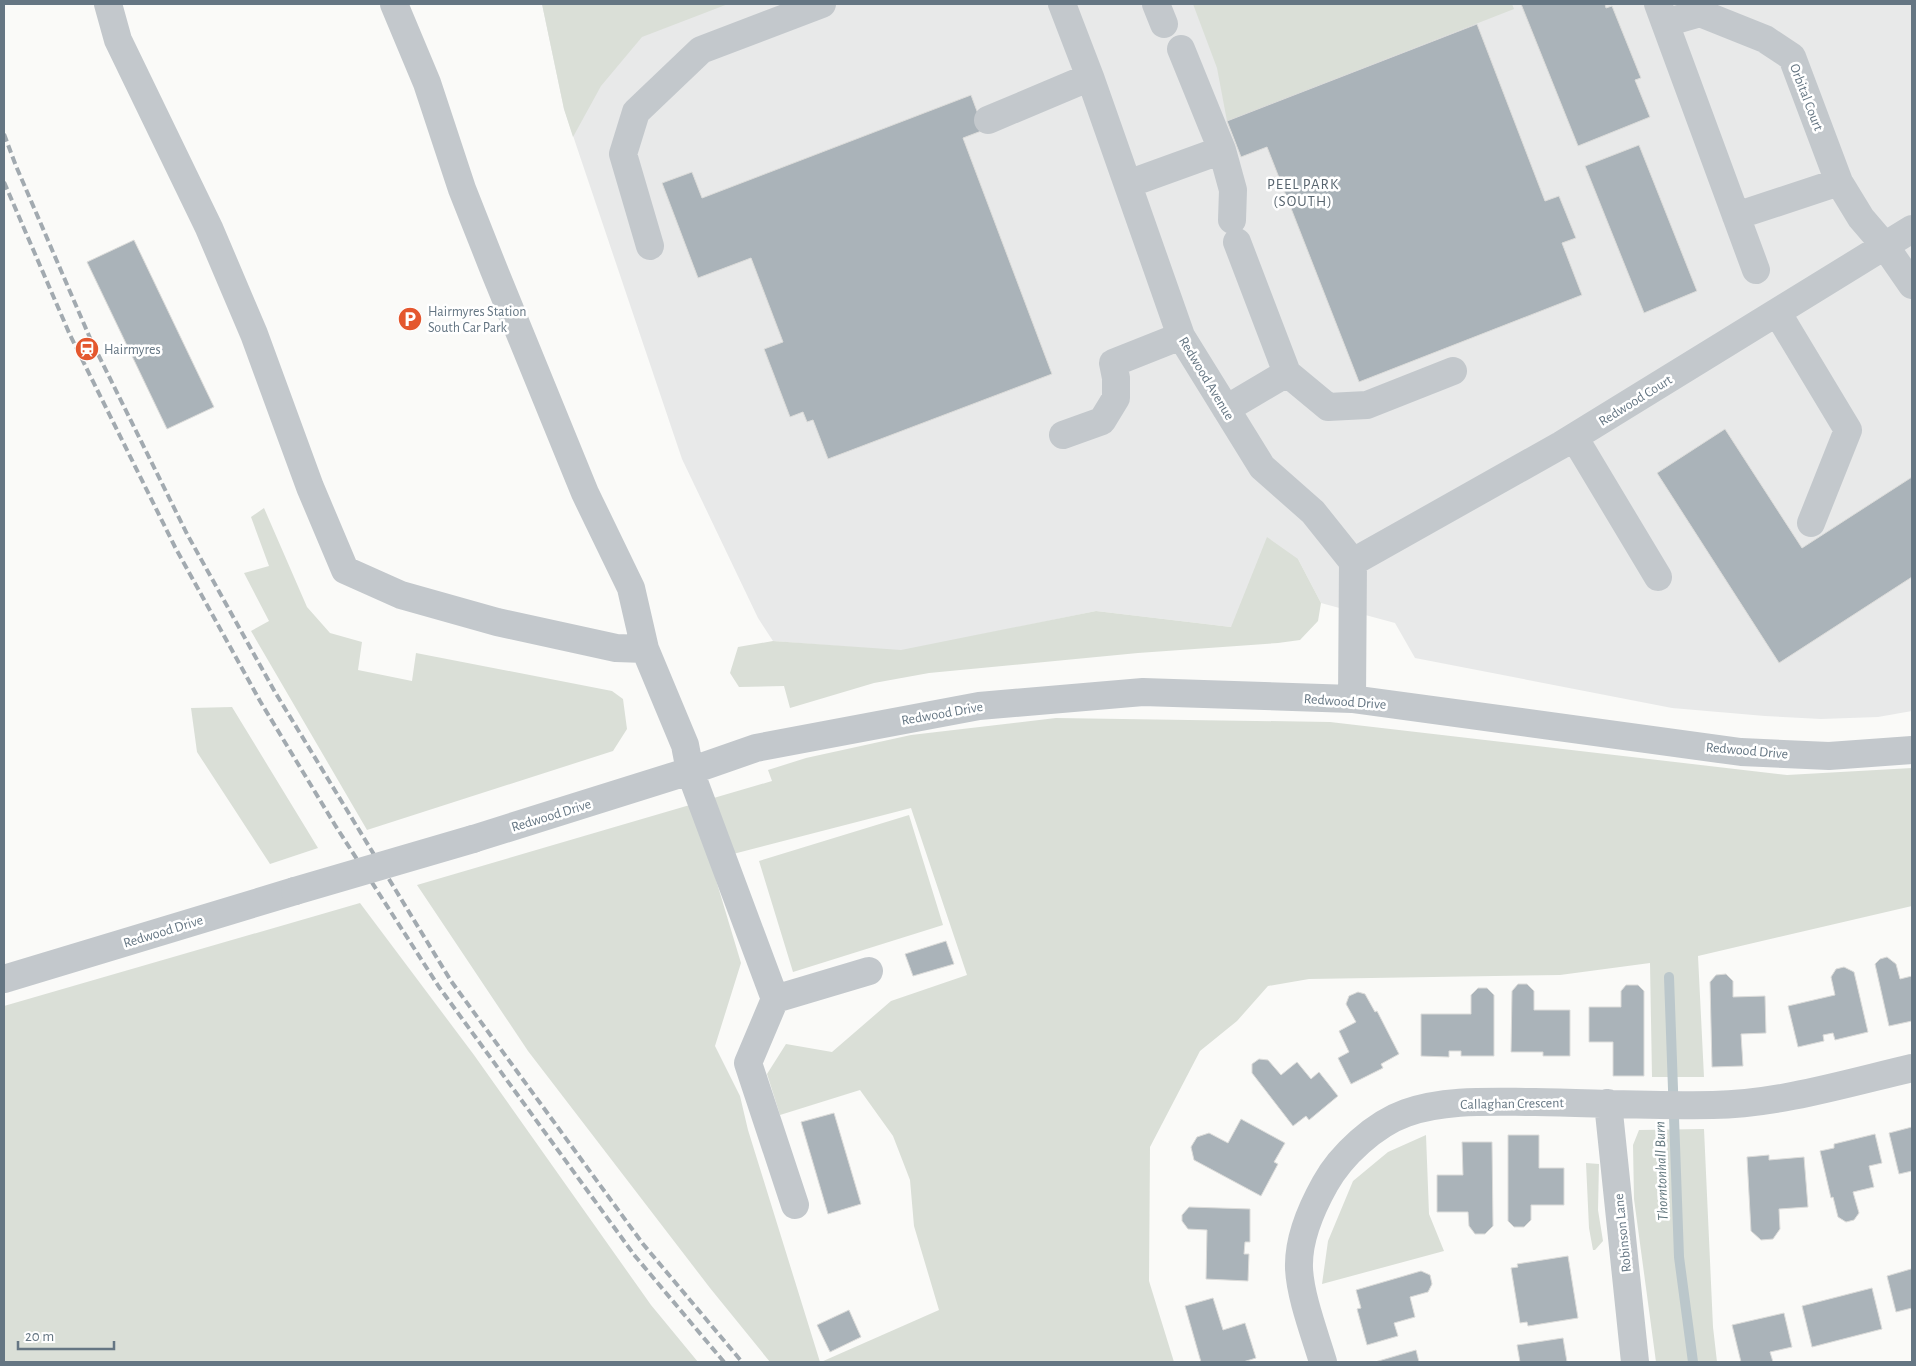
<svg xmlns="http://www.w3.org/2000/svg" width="1916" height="1366" viewBox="0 0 1916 1366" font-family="'Alegreya Sans',sans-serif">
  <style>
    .built { fill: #e8e9e9 }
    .green { fill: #dadfd7 }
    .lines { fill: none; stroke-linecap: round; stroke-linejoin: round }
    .stream { stroke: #bbc7cb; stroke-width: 10 }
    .building { fill: #aab3b9; stroke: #dcdcda }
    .minor { stroke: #c3c8cc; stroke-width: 28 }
    .rail { stroke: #a2aab0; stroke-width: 4; stroke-dasharray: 8 4; stroke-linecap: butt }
    .minor-bridge { stroke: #c3c8cc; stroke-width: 28 }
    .labels { text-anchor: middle; stroke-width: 5; stroke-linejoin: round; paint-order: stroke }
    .street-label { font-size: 14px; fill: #657683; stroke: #fff }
    .poi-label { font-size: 14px; fill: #657683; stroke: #fff; text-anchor: start }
    .neighbourhood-label { font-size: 15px; letter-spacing: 1px; fill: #57646e; stroke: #fff }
    .water-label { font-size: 15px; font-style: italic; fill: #60757c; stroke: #fff }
  </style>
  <rect width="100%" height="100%" fill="#fafaf8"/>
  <path class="built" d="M542,4H1912V711L1878,717L1821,719L1765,716L1672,708L1415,658L1395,623L1321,603L1298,559L1231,627L1096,611L901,651L773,641L758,618L682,459L564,109Z"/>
  <path class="green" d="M542,4H728L642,37L601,86L573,137L564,109Z
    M1193,4H1512L1514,9L1227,121L1217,68Z
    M264,508L307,607L330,633L362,642L358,670L412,681L416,653L612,691L623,699L627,729L613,751L367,830L251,631L269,621L244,573L269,566L251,517Z
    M1267,537L1298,559L1321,603L1318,621L1300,640L1278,643L1138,653L929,673L874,683L790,708L784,686L739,687L730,673L738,647L773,641L901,650L1096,611L1231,627Z
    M232,707L318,848L270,864L197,752L191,708Z
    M1056,718L1330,722L1787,775L1912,768V906L1698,956L1704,1077H1652L1650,963L1560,975L1309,979L1268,986L1237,1021L1200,1051L1150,1147L1149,1281L1174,1362H821L939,1310L914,1226L910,1180L893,1136L860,1090L780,1115L767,1074L786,1044L832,1052L891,1001L967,975L911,808L710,860L741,963L715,1046L740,1096L748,1130L820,1362H770L710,1288L528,1051L417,885L772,781L768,770L806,758L911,735Z
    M909,815L943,925L793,972L759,861Z
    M360,903L474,1055L651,1305L698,1362H4V1006Z
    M1704,1129L1713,1327L1717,1362H1656L1634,1199L1633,1145L1639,1130Z
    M1426,1135L1429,1214L1444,1251L1322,1284L1328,1241L1353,1181L1388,1152Z
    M1586,1163L1599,1164L1598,1210L1603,1241L1595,1250H1593L1589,1228Z"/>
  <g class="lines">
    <path class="stream" d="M1669,977L1679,1257L1693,1362"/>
  </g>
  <path class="building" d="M1521,4H1605L1606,8L1612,6L1641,78L1635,80L1650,117L1578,146Z
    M1477,24L1545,201L1559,196L1576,238L1562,243L1582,295L1359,382L1267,147L1241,157L1227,121Z
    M971,95L984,130L963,138L1052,374L828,459L813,420L807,422L803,412L790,417L764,349L783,342L751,258L698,278L662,183L692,172L702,198Z
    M1639,145L1697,291L1644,313L1585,166Z
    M134,240L214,407L167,429L87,262Z
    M1725,429L1802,548L1912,477V577L1779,663L1657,473Z
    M946,941L954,964L913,976L905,954Z
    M1887,957L1896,964L1900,979L1912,976V1021L1889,1026L1875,964L1880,959Z
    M1844,967L1854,972L1868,1032L1835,1040L1833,1033L1823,1035L1824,1041L1798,1047L1788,1006L1835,995L1831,977L1836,969Z
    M1726,974L1733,981V997L1765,996L1766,1033L1741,1034L1743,1066L1712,1067L1710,982L1716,975Z
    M1518,984H1527L1534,991V1010H1570V1056H1543V1052H1511L1512,991Z
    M1626,985H1638L1644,991V1076H1613V1042H1589V1007H1621V991Z
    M1478,988H1487L1494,995V1056H1461V1051H1449V1057L1421,1056V1014H1471V995Z
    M1358,992L1365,994L1375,1012L1377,1011L1399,1054L1381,1064L1383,1068L1351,1084L1338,1058L1349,1052L1339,1031L1356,1022L1346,1004L1349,996Z
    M1259,1059L1268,1060L1281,1075L1297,1062L1311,1079L1319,1072L1338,1096L1309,1120L1306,1116L1293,1126L1252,1073V1064Z
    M834,1113L861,1204L828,1214L801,1122Z
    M1241,1119L1285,1143L1274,1162L1278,1164L1261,1196L1194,1160L1191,1147L1197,1137L1209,1133L1228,1143Z
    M1912,1127V1171L1899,1174L1889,1133Z
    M1875,1134L1882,1163L1869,1166L1874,1187L1853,1192L1859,1213L1854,1220L1846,1222L1838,1217L1833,1197L1831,1198L1820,1151L1834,1148V1144Z
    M1508,1135H1539V1168H1564V1205H1531V1220L1524,1227H1514L1508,1221Z
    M1462,1142H1492L1493,1226L1485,1234H1475L1469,1226L1468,1212H1437V1175H1463Z
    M1769,1155V1160L1804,1157L1808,1207L1779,1209L1780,1229L1773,1239L1761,1240L1751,1231L1747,1157Z
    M1189,1207L1250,1209V1242H1245L1244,1254H1249L1248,1281L1206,1279L1207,1230L1188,1229L1182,1221V1215Z
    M1568,1256L1578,1318L1528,1326L1527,1322L1520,1323L1511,1268L1518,1267L1517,1264Z
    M1911,1269H1912V1308L1896,1312L1887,1276Z
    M1421,1271L1430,1275L1432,1284L1428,1292L1410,1297L1415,1317L1394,1323L1398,1336L1367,1345L1357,1309L1361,1308L1356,1290Z
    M1872,1288L1882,1329L1812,1347L1802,1306Z
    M1213,1298L1223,1330L1245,1323L1256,1358L1243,1362H1201L1185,1306Z
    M849,1310L861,1337L830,1352L817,1325Z
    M1784,1313L1792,1347L1770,1352L1773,1362H1741L1732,1325Z
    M1563,1338L1567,1362H1520L1517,1345Z
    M1416,1350L1419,1362H1375Z"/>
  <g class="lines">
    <path class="minor" d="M108,4L118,40L209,228L254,334L310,487L345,570L401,595L497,622L616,648L645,649
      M394,4L427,83L462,189L494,270L585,493L631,588L645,649L685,745L690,771L775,999L748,1063L795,1205
      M1062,4L1090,77L1181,336L1262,467L1313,512L1353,562L1352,699
      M1156,4L1164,24
      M1658,4L1665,23L1700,13L1765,39L1792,57L1839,182L1861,218L1885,246L1912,285
      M1665,23L1756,270
      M1181,49L1222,150L1233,190L1232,220
      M988,120L1090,77
      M1128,184L1222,150
      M1736,216L1839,182
      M1237,242L1287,373L1328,407L1367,405L1453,371
      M650,246L623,154L636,112L701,50L822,4
      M1777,312L1848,430L1811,523
      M1226,409L1287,373
      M1063,435L1102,421L1116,398V378L1113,363L1181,336
      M1574,437L1658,577
      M1353,562L1561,445L1912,229
      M473,839L690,771L756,748L979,706L1143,692L1352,699L1741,752L1829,756L1912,750
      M4,979L295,891
      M775,999L869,971
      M1608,1103L1635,1362
      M1323,1362C1315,1335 1300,1296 1299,1268C1298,1239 1311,1209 1325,1184C1341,1155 1375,1124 1406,1113C1446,1099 1492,1102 1535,1102C1594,1103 1654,1106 1713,1105C1779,1104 1848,1083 1912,1068"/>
    <path class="rail" d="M4,134L16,166L90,338L187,534L275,692L451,981L643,1244L742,1362
      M4,182L70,335L175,547L260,701L335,825L439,987L635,1256L724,1362"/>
    <path class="minor-bridge" d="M295,891L473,839"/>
  </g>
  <defs>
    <g id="parking-disc" transform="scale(1.25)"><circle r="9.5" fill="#e4572e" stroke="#fff"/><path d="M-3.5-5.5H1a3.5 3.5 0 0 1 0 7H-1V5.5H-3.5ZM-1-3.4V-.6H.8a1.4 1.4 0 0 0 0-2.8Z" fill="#fff"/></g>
    <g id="station-disc" transform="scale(1.25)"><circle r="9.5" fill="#e4572e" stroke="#fff"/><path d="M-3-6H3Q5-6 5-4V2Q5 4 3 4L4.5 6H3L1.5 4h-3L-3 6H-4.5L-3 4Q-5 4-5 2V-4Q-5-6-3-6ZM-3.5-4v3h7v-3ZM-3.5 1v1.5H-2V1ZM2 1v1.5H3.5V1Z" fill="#fff"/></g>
  </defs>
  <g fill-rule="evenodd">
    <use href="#parking-disc" x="410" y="319"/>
    <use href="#station-disc" x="87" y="349"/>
  </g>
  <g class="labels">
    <g class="street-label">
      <text transform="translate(1807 97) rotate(69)" y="5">Orbital Court</text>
      <text transform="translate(1207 378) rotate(59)" y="5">Redwood Avenue</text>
      <text transform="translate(1635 400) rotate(-32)" y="5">Redwood Court</text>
      <text transform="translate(1345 701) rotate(4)" y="5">Redwood Drive</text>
      <text transform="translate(942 713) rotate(-10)" y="5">Redwood Drive</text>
      <text transform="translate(1747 750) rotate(5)" y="5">Redwood Drive</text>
      <text transform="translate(551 815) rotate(-17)" y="5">Redwood Drive</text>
      <text transform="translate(163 931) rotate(-17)" y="5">Redwood Drive</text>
      <text transform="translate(1512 1103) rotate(-1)" y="5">Callaghan Crescent</text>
      <text transform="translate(1622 1233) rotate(-96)" y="5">Robinson Lane</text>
    </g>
    <g class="poi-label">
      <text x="428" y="316">Hairmyres Station<tspan x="428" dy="16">South Car Park</tspan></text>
      <text x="104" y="354">Hairmyres</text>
    </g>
    <g class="neighbourhood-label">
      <text x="1303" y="189">PEEL PARK<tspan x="1303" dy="17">(SOUTH)</tspan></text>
    </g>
    <g class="water-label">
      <text transform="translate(1661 1171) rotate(-92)" y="5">Thorntonhall Burn</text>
    </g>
  </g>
  <rect width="1916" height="1366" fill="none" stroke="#657683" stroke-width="10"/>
  <path d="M18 1341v8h96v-8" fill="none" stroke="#657683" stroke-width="2.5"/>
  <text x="25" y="1341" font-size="15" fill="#657683" stroke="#ffffff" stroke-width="4" paint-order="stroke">20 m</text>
</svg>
